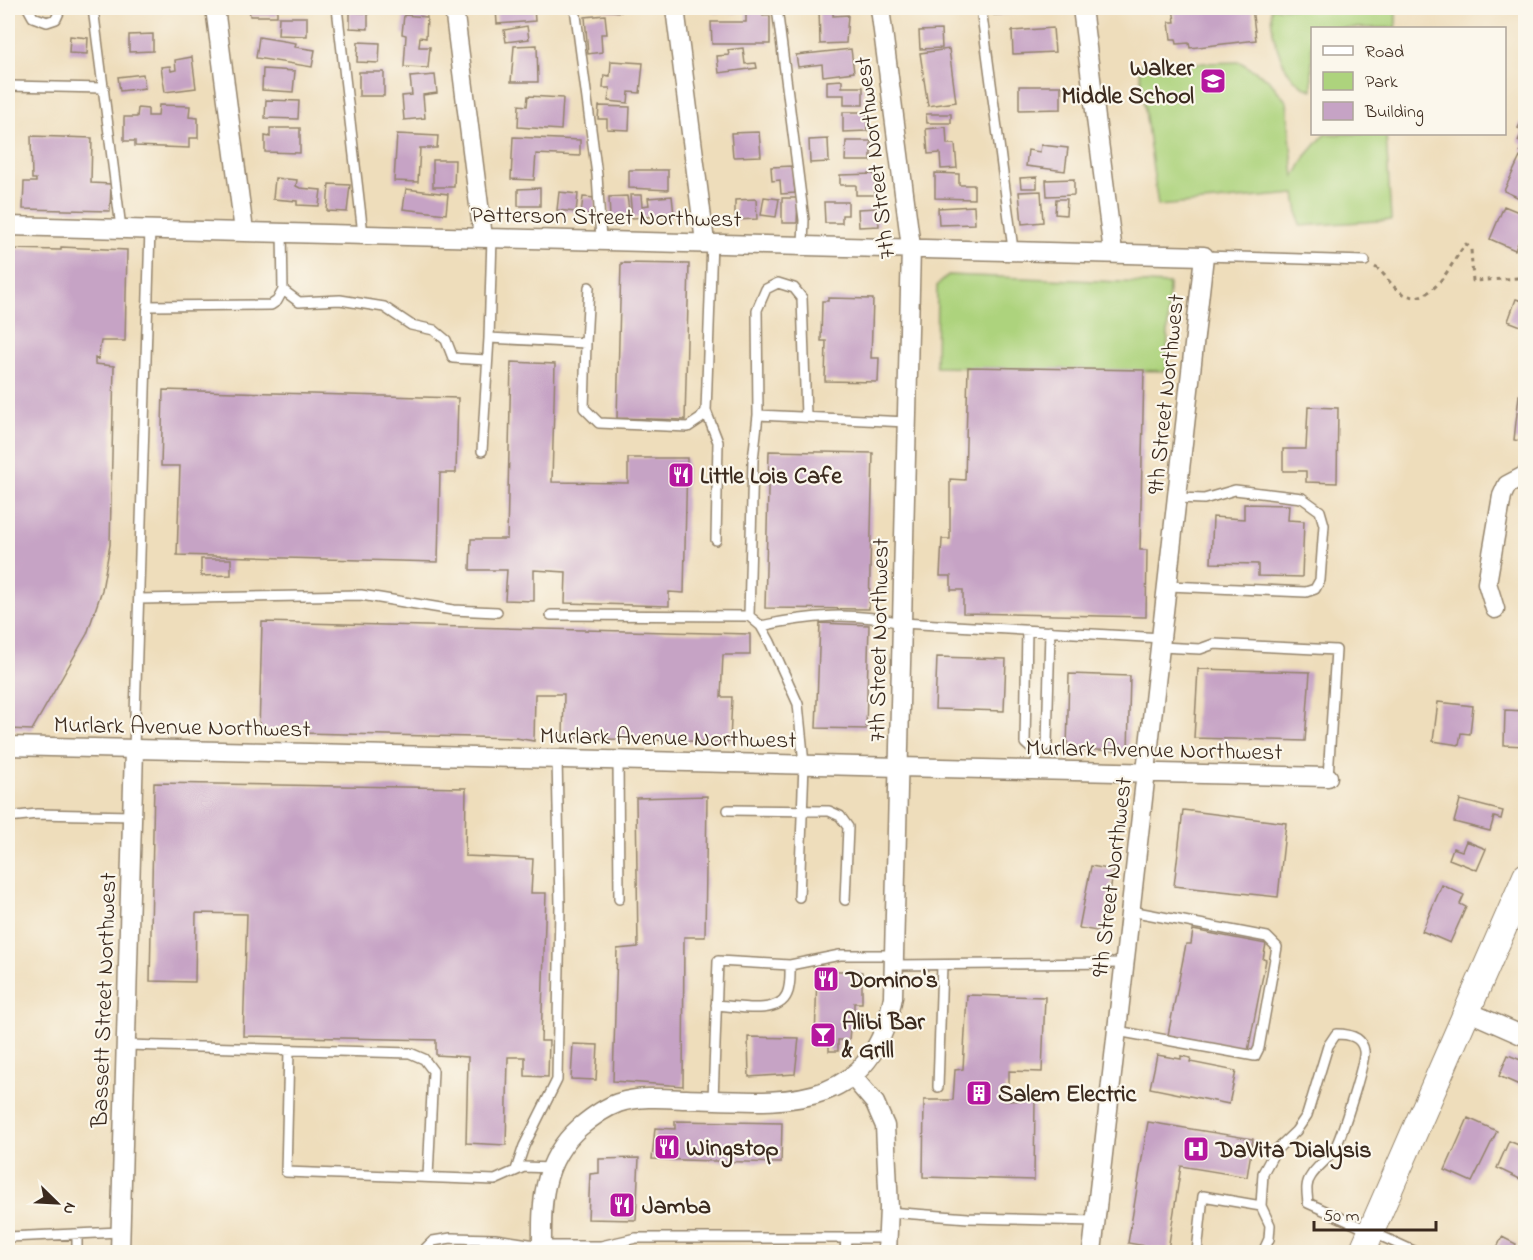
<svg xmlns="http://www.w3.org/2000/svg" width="1533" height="1260" viewBox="0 0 1533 1260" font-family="'Indie Flower',sans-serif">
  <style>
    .green { fill: #add37d; stroke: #747e4e; stroke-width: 1.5 }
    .building { fill: #c6a3c5 }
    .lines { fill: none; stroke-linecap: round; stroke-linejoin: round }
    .lane-casing { stroke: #94846c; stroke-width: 12 }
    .street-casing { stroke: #94846c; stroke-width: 21 }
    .secondary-casing { stroke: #94846c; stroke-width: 28 }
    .path { stroke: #94846c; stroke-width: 3; stroke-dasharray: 4.5 4.5; stroke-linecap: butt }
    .lane { stroke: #fff; stroke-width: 9 }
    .street { stroke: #fff; stroke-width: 18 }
    .secondary { stroke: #fff; stroke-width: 26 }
    .labels { text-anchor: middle; stroke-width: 4.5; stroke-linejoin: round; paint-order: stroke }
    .poi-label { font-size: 24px; font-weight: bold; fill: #3b2a1e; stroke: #fbf7ec; text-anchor: start }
    .street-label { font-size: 24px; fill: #3b2a1e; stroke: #fbf7ec }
  </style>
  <rect width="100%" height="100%" fill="#fbf7ec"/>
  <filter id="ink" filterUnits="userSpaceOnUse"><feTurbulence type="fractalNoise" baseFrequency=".0167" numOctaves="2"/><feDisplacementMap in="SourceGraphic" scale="12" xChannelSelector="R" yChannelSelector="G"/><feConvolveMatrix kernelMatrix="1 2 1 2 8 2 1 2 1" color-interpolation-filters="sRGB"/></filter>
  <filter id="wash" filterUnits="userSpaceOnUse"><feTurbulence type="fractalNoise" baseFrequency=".008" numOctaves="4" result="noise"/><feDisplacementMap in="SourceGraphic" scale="24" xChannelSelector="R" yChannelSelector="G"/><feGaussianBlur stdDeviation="1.35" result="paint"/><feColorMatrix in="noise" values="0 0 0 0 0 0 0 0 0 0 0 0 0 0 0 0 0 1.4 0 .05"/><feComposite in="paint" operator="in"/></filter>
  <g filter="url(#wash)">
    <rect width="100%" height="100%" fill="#edb"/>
    <path class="green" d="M1271,8H1396V28H1312V90C1282,81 1271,36 1271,8Z
      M1240,62L1268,79L1287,102L1294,178L1306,156L1325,134H1386L1391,220L1300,226L1295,194L1158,206L1139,65Z
      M948,275L1169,284L1167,371L936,367L937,286Z"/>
    <g id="blocks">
      <path class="building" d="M249,8H277V16H250Z
        M496,8H534L535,21L497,24Z
        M602,8H621V12L602,10Z
        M713,8H737V13H713Z
        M746,8H763V16H770V44H712L711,22H746Z
        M819,8H833V16L848,15L846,43L820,44Z
        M916,8H940V14H916Z
        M994,8H1011V14L994,15Z
        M1173,8H1252L1256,40L1190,48L1189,43L1177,44L1176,39H1171L1169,22H1175Z
        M350,12L368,13V29L350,28Z
        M404,15L427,17L426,38L420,37L419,47H430L428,68L404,67L406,35L402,34Z
        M605,15L607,34H601L602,52L588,54L585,17Z
        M279,17H307V36L278,35Z
        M527,26L529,39L506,42L504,30Z
        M1053,28L1055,52L1013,54L1012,31Z
        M941,30L942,48L920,49L919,31Z
        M153,34V51L129,52V35Z
        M70,36L88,38L87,54L69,53Z
        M259,37L296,43L295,47L315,50L312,67L256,58Z
        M358,42L380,43L379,63L357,62Z
        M537,45L538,82H511L514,46Z
        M743,48L745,64L756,63L757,68L719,73L717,56L729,55L728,50Z
        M851,49L854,72L823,76L822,64L798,67L796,55Z
        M949,49L956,102L928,106L920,53Z
        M192,57L196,88L165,92L161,67L170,66L171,71L176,70L175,60Z
        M611,61L643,63L640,93L629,92L628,103L608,101L610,88H603L604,75L610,76Z
        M263,69L295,71L293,92L262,90Z
        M359,72H384V96H359Z
        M143,74L145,88L120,91L118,77Z
        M435,75L437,93L423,95L425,118L404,120L402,96L412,95L410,77Z
        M842,80V87H863V105H844V95H827V81Z
        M1019,86H1061V109L1019,110Z
        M528,96L563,98L561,130L518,127L519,105L527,106Z
        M266,100L299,101L298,119L265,118Z
        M159,105L190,106L189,117L198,118V138H189V148L135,146V141H124V117H137L138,108L148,109V116H158Z
        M599,106L630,107L629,130L607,129V119H598Z
        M843,112H867V131L843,132Z
        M1526,112V154L1520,151L1523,144L1518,141L1523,130L1518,128Z
        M926,114H951V123H927Z
        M946,127L947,144H955L957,168L941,169L940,153L928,154L926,129Z
        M270,128H300V153L265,152V136L270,137Z
        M759,132L761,156L733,157L731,133Z
        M397,134L438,136L437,148H420L418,182L394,181Z
        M31,136L92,138L91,183L111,184L110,211L23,209L24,182H36V179H32Z
        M513,137L580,140V156L536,154L534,180L511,179Z
        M828,139L829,162L810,163L809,140Z
        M846,141H871V161H845Z
        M1041,145L1068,148L1065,171L1026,166L1028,150L1040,152Z
        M1520,157L1526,160V201L1504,191Z
        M433,160H455L454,187H433Z
        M793,166L795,193L781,194L780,180L772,181L771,167Z
        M629,170H668V190L629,188Z
        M935,173L959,174V185H974V199L935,198Z
        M875,174V195H856V185H840V175Z
        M1037,177V188H1021L1020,178Z
        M275,178L297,180L296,186L300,188L321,190L319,206L297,205V201L273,199Z
        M1074,179V195L1047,196L1046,180Z
        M329,184L350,185L347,212L327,211Z
        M540,188V206H518V189Z
        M406,189L448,194L446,214L403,209Z
        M1041,191L1043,222L1022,224L1019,192Z
        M559,192L578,194L576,212L557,210Z
        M630,195H641L642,206L649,205L648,198L672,196L674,215L632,218Z
        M627,196L630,217L610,218L609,197Z
        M583,197L596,198L594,216L581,214Z
        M764,197L779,199L776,217L761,215Z
        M782,198H798L797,223H782Z
        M756,199L757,219L735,220V200Z
        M1056,199H1067L1066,215L1055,214Z
        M824,202H848V215H842V223H825Z
        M974,206L975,224L939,225L938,208Z
        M1504,206L1526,215V225L1515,250L1490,239Z
        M878,208L879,226L859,227L858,209Z
        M61,247L127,250L125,341H101L98,359L95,358V364L114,366L110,545L102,590L87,634L32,730L8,729V249L61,250Z
        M621,263L689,264L685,420L617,418Z
        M828,298L873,299L871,358H879L878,382L825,381L826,341H821L822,301H828Z
        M1516,299L1526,302V328L1508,321Z
        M511,362L555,364L552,482L628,483V458H687L684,593L669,592V606L565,603L566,572L534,570V601L505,600L507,570H470L471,539H507Z
        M968,367L1144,370L1140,550H1147L1146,617L963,613V590H951V576H940L942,539H950V479L965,480Z
        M163,390L458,398L456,473H440L438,562L177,555L180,466H161Z
        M1519,395L1526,396V442L1514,440Z
        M1308,407L1338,408L1337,483L1306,482V471H1283V449H1306Z
        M769,451L873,453L869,609L765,608Z
        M1244,504L1289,505L1288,520L1304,521L1302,577L1258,576V564L1211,563L1213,517L1244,519Z
        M201,559H231V575L201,576Z
        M262,622L750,634V655H723L721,697H732L730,742L563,738L564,694H535L534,741L516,738L259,732Z
        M820,623L869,625L866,729L816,728Z
        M937,657L1006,659L1004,711L935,709Z
        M1198,669L1310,672L1305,741L1194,738Z
        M1069,674L1130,676L1128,751L1067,749Z
        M1438,702L1473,706L1470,734L1461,733L1459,745L1433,741Z
        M1505,710L1526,711V746L1504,745Z
        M154,783L466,788L465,856L533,859L531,893H546L541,1041H549L548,1077L525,1076V1057H508L506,1145L466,1143L468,1057L436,1055V1040L243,1036L247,914L196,913L195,982L150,981Z
        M707,796L705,937H684L683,1086L613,1081L617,949L638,947L636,798Z
        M1460,800L1503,811L1501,819L1494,817L1490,831L1454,822Z
        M1183,810L1286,823L1278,897L1174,886Z
        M1466,841L1486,849L1477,870L1449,859L1453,848L1462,851Z
        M1091,866L1114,870L1102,932L1079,928Z
        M1442,885L1464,895L1460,904L1466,907L1450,943L1422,931Z
        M1193,930L1266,944L1263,959L1266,960L1248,1051L1168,1035L1186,944H1191Z
        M817,970L862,972V1003H854V1028H850L849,1040H838V1051H829V1045L815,1044Z
        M967,995L1045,997L1042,1072L1009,1071V1086H1005V1101L1035,1100L1034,1180L923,1177L924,1100H953L955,1070L963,1069Z
        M748,1037L799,1038L795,1074L749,1077Z
        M573,1044L598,1045L596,1080L571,1079Z
        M1157,1055L1181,1059V1056L1191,1058L1190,1062L1236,1071L1229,1104L1150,1088Z
        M1508,1055L1526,1062V1088L1499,1076Z
        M1468,1118L1497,1131L1472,1182L1445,1170Z
        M675,1121L782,1123L781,1163L652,1159L655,1128L675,1129Z
        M1148,1122L1253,1139L1247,1177L1181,1166L1168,1250L1128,1243Z
        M1509,1141L1526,1148V1182L1497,1168Z
        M639,1158L636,1220L588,1219L590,1174L599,1173V1159Z
        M1502,1237L1516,1244L1513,1250L1518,1252H1495Z"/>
    </g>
  </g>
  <g filter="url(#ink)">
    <use href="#blocks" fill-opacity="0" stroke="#94846c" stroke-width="1.5"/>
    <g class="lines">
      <g class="lane-casing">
        <path id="lane" d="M28,8L33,17L47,22L56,19L61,8
          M93,8L121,228
          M337,8L363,234
          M575,8L597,175L601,240
          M777,8L804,220L803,244
          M981,8L1013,249
          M8,86L104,88
          M282,232L283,290L299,302L340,300L384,307L411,325L434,330L446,340L453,358L487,360
          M492,237L489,338L586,343L584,408L599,423L688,427L700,419L706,411L712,242
          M1204,256L1365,261
          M147,306L271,305L277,301L283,290
          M586,343L589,287
          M706,411L718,442L716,540
          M758,415L757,310L766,289L778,283L794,288L802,298L806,416
          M482,451L489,338
          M1168,586L1306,592L1315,589L1320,580L1324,525L1320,511L1302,498L1235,490L1204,499L1178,498
          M139,599L361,595L453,610L497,612
          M551,615L749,616L761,626L770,642L798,704L804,764L799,897
          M749,616L753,460L758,415L907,422
          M761,626C811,615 852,612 902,623L1162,638
          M1027,630L1025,743L1037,754
          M1161,647L1200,649L1214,644L1336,650L1328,777
          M134,749L150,229
          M618,760L619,899
          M1035,770L1037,754L1047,744L1050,631
          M728,810L829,811L840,816L848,827L845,900
          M8,817L37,814L132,816
          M894,965L1125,963
          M716,1005C736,1006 778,1016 787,994C791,985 790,974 790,965
          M1117,1031L1255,1056L1259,1048L1277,947L1267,937L1131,911
          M126,1045L410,1053L424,1059L433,1071L428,1177
          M289,1050L286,1172L495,1180L524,1167L551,1168
          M938,1087L942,965
          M713,1100L718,961L790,965L840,955H894
          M516,1170L524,1146L557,1080L560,906L557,758
          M888,1212L968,1218L1095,1221
          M77,1234V1252
          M8,1237L120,1232
          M422,1252L433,1241L451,1238L495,1239L542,1246H601L636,1238H888
          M845,1252L846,1238
          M1197,1252L1203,1196L1261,1206
          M1263,1252L1269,1239L1270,1225L1261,1206L1263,1173L1275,1151L1296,1131L1307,1115L1328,1046L1336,1034C1348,1034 1362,1036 1364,1051C1366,1060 1341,1138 1335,1148C1329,1159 1317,1166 1311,1176C1305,1184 1307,1193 1308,1203L1416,1252"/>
      </g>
      <g class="street-casing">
        <path id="street" d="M215,8L244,231
          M454,8L483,237
          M675,8L705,242
          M1082,8L1113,252
          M8,226L1204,256L1092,1252
          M1495,609L1487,583L1502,496L1507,485L1526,475
          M8,746L1328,777
          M1467,1011L1526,1037
          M852,1076L875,1103L885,1126L889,1208L887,1252
          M120,1252L134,749
          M542,1252C542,1230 541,1207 546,1185C551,1162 563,1142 580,1127C592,1117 604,1108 618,1103C640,1096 663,1098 686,1099C781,1102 871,1116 893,997L911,247L880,8"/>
      </g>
      <g class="secondary-casing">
        <path id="secondary" d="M1362,1252L1526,876"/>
      </g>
      <path class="path" d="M1375,267C1386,274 1391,287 1402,293C1433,311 1452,259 1466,244L1471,249L1473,281L1519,278L1526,275"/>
      <use href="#lane" class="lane"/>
      <use href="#street" class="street"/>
      <use href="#secondary" class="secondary"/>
    </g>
  </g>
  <defs>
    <g id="school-square" transform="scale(1.35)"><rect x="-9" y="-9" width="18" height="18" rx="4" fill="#b5179e" stroke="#fbf7ec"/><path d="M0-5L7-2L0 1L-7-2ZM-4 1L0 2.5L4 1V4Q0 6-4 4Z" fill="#fff"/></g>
    <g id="restaurant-square" transform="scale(1.35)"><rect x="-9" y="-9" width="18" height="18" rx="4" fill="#b5179e" stroke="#fbf7ec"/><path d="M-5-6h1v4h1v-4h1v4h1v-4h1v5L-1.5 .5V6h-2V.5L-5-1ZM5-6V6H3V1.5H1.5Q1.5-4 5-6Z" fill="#fff"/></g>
    <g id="bar-square" transform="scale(1.35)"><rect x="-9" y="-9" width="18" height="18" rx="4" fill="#b5179e" stroke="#fbf7ec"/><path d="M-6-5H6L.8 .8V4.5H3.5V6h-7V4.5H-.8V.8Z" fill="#fff"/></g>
    <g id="building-square" transform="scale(1.35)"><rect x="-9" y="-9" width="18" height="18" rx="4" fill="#b5179e" stroke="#fbf7ec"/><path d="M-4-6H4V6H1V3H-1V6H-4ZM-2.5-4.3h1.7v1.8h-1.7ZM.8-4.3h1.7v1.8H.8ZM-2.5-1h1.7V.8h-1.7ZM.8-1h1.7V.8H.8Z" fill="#fff"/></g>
    <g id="hospital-square" transform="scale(1.35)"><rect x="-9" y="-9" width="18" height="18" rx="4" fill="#b5179e" stroke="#fbf7ec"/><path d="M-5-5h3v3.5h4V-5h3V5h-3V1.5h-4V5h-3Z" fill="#fff"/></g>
  </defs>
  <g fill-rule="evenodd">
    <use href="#school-square" x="1213" y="81"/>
    <use href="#restaurant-square" x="681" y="475"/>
    <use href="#restaurant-square" x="826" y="979"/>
    <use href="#bar-square" x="823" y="1035"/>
    <use href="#building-square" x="979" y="1093"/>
    <use href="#restaurant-square" x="667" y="1147"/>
    <use href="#hospital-square" x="1196" y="1149"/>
    <use href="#restaurant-square" x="622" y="1205"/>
  </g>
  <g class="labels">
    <g class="poi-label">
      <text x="1194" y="75" text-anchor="end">Walker<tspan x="1194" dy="28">Middle School</tspan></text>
      <text x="700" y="483">Little Lois Cafe</text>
      <text x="846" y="987">Domino's</text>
      <text x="842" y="1029">Alibi Bar<tspan x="842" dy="28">&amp; Grill</tspan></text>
      <text x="998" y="1101">Salem Electric</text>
      <text x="686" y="1155">Wingstop</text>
      <text x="1216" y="1157">DaVita Dialysis</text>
      <text x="642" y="1213">Jamba</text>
    </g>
    <g class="street-label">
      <text transform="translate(874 158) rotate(-97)" y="8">7th Street Northwest</text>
      <text transform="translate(606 216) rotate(1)" y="8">Patterson Street Northwest</text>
      <text transform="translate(1165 394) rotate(-84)" y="8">9th Street Northwest</text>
      <text transform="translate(878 640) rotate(-89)" y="8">7th Street Northwest</text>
      <text transform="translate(182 726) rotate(1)" y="8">Murlark Avenue Northwest</text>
      <text transform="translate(668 737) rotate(1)" y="8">Murlark Avenue Northwest</text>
      <text transform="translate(1154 749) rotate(1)" y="8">Murlark Avenue Northwest</text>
      <text transform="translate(1111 877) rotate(-83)" y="8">9th Street Northwest</text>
      <text transform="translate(103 1000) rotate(-88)" y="8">Bassett Street Northwest</text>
    </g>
  </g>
  <rect width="1533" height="1260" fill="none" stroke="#fbf7ec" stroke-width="30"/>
  <rect x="1311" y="27" width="195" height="108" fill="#fbf7ec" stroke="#aea59a" stroke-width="1.5"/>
  <rect x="1323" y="46" width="30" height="9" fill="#ffffff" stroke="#aea59a" stroke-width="1.5"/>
  <text x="1365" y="57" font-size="18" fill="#3b2a1e">Road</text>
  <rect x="1323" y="72" width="30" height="18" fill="#add37d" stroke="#aea59a" stroke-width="1.5"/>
  <text x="1365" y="87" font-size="18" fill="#3b2a1e">Park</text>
  <rect x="1323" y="102" width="30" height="18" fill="#c6a3c5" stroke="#aea59a" stroke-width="1.5"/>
  <text x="1365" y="117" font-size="18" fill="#3b2a1e">Building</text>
  <g transform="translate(57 1203) rotate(114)" stroke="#fbf7ec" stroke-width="4.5" paint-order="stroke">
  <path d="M0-4.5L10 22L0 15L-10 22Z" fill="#3b2a1e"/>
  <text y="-9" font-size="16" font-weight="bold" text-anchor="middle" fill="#3b2a1e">N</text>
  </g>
  <path d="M1314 1221v9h122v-9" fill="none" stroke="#3b2a1e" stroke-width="3"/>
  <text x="1323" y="1221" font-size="18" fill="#3b2a1e" stroke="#fbf7ec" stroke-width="4.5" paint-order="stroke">50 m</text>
</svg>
